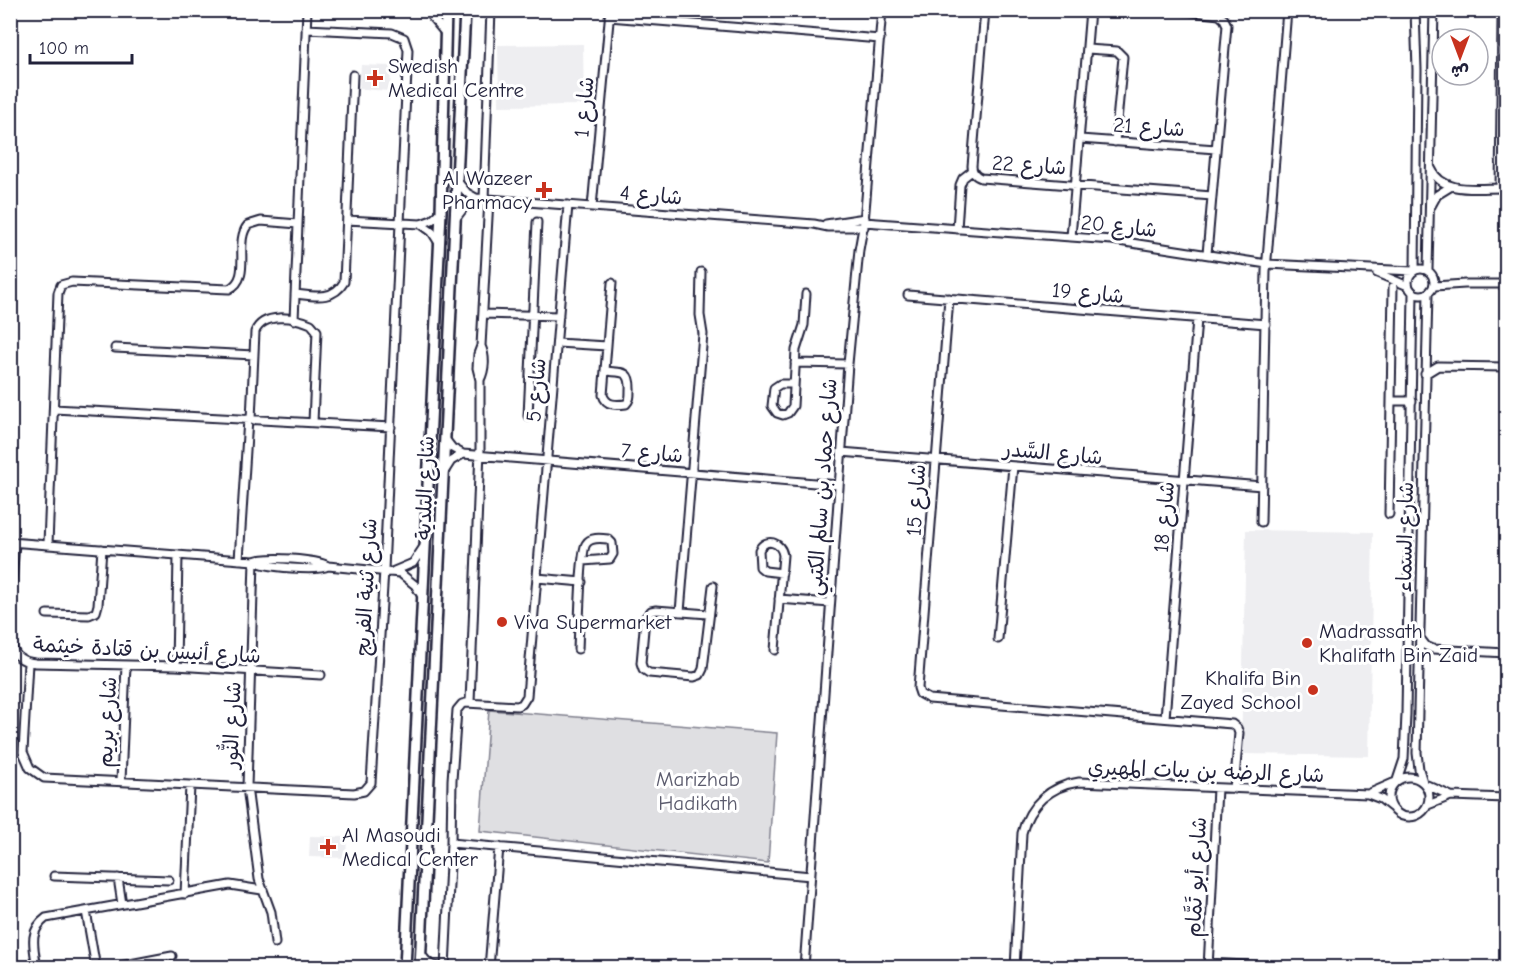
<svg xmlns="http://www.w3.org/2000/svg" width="1517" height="978" viewBox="0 0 1517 978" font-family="'Comic Neue','Playpen Sans Arabic',sans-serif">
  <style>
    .built { fill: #eeeef1 }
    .green { fill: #dfdfe2; stroke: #80808e; stroke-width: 1.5 }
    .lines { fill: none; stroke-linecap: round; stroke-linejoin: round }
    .minor-casing { stroke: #22223b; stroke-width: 11 }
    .major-casing { stroke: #22223b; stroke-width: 14 }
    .minor { stroke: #fff; stroke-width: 7 }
    .major { stroke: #fff; stroke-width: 9 }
    .poi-dot { fill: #c8321e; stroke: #fff; stroke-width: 2 }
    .labels { text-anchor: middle; stroke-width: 6; stroke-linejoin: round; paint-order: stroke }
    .poi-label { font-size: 21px; fill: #22223b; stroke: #fff; text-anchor: start }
    .street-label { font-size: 21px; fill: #22223b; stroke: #fff }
    .park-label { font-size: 21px; fill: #5b5b6d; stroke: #fff }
  </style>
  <rect width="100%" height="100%" fill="#fff"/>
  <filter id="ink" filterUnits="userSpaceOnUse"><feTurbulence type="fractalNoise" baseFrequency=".0167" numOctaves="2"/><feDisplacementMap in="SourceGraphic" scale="12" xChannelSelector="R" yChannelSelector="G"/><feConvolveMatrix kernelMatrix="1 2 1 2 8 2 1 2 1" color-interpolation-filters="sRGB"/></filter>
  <g filter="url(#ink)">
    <path class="built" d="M583,44L584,105L499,106L498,45Z
      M361,65L391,66L390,91L359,89Z
      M1246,530L1373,532L1369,756L1241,754Z
      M310,836L347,837L346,858L309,857Z"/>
    <path class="green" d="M489,710L777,733L768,863L480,831Z"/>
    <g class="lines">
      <g class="minor-casing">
        <path id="minor" d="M426,10L445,33
          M985,10L972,166C972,172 975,176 981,178L1212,196
          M1178,10L1219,15L1224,19L1227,25L1207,254
          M1415,10L1417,70L1415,270
          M609,17L880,39
          M1087,49L1117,51L1123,57L1115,142
          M1080,139L1216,149
          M1431,168C1442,196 1481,187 1506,188
          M457,181L467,193L476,198L814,224L828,227H864
          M1500,188L1502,20L1503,14L1506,11
          M484,199L491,10
          M1431,206L1437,195L1450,187
          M592,207L610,10
          M456,218L466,205L476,198
          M347,220L421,224L432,220L441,212
          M864,222L1112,240L1267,264L1413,271
          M421,224L432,232L439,243
          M826,224L865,218
          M957,229L960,185L963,178L972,171
          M1071,237L1090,10
          M1408 282a13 13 0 1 1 26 0a13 13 0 1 1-26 0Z
          M1428,270L1434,10
          M1377,273L1408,286
          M1434,286L1465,284H1506
          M295,294C314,296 333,301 344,282L353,75
          M908,295L1266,324
          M949,298L918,688L920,694L929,699L1232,724L1237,728L1239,733L1234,789
          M483,314L559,316
          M294,320L307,10
          M557,343L607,346
          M115,348L254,355
          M795,363L848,364
          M605,371C622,373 631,369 630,391C630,397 630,400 626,404C617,405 606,406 603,395L612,283
          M1425,374L1438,366L1506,367
          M480,380C485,370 486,357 481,346
          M794,384H780L774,388L772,406L777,413L783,415L788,413L793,406L796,350L804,325L806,294
          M1392,401H1412
          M54,409L391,427
          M528,416L537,222
          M251,419L255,332C263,312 294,317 311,324L317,331L313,422
          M445,439L452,448L463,454L839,485
          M841,452L1262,486
          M444,472L451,461L463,454
          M1389,514L1393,287
          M1261,522L1266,271L1287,10
          M10,542L254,561C269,556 315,559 328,566L400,573L415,585L423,598
          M15,542L12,583V644C14,657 23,662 36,663L176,666L321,675
          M48,544L58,293L61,285L72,282L229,289C253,278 233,242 248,225L261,221L298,224
          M239,560L248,419
          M254,561L247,787L259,879L271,912L275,943
          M254,561C266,567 317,572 328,566
          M394,571L413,563L423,548
          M537,578L582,582
          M779,599L830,603
          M680,612L703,334L700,315L701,272
          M47,614L89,615L96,612L98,605L102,549
          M708,614L656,610L651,611L645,618L641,663L643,669L649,673L694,677L700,675L703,669L713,586
          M1419,637L1426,646L1433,649L1506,653
          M998,639L1013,466
          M578,649C579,633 580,553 586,544C590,537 600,538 608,539L612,543L613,554L610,559L583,561
          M775,650L783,555C781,542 766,537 759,550L760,567L765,571L782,573
          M28,663L23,752L30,768L44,778L354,793L364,791L371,783L384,570L408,50L404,38L392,33L306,29
          M176,666L178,555
          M470,702L480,450V380L477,368L478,354L481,346L489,199
          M1165,718L1197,319
          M1389 797a20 20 0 1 1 40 0a20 20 0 1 1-40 0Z
          M1397,780L1404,759L1406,714L1413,293
          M121,781L126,665
          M1423,782L1419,769L1417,753L1428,293
          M1427,785L1451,796L1506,798
          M1368,794L1393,783
          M1428,805L1451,796
          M451,843L811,876
          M54,876L169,880
          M118,878L122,904
          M185,894L190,786
          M86,911L96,968
          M421,953C427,965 435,967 448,968
          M1208,963L1305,968
          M37,968C34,948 28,931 46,918L230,885L262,890
          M109,968L172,956
          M445,968L451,843L452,780L457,710L462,704L466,703L517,706L522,704L527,696L568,205
          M489,968L499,847
          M804,968L848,364L859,250L864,222L882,10
          M1015,968L1022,833C1029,805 1050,786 1079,782L1368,794L1381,799L1391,807
          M1208,968L1217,788"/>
      </g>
      <g class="major-casing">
        <path id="major" d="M405,968L441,212L446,10
          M420,968L465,10"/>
      </g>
      <use href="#minor" class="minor"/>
      <use href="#major" class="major"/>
    </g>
  </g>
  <g class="poi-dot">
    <path d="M372 69h6v6h6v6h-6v6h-6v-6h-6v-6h6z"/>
    <path d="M541 181h6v6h6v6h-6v6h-6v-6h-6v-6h6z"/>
    <circle cx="502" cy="622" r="6"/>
    <circle cx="1307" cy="643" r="6"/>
    <circle cx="1313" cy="690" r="6"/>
    <path d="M325 838h6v6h6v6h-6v6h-6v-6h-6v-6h6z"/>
  </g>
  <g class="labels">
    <g class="poi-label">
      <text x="388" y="73">Swedish<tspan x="388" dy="24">Medical Centre</tspan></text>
      <text x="532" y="185" text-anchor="end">Al Wazeer<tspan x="532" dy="24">Pharmacy</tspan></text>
      <text x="514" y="629">Viva Supermarket</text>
      <text x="1319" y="638">Madrassath<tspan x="1319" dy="24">Khalifath Bin Zaid</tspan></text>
      <text x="1301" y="685" text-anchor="end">Khalifa Bin<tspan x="1301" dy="24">Zayed School</tspan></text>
      <text x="342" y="842">Al Masoudi<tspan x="342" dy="24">Medical Center</tspan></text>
    </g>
    <g class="street-label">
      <text transform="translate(584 107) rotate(-85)" y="7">شارع 1</text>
      <text transform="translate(1149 127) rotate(4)" y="7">شارع 21</text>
      <text transform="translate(1029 165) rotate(4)" y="7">شارع 22</text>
      <text transform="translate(651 195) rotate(5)" y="7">شارع 4</text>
      <text transform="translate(1119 226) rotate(6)" y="7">شارع 20</text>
      <text transform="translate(1088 293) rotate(5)" y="7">شارع 19</text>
      <text transform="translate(536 390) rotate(-85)" y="7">شارع 5</text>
      <text transform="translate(652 453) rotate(5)" y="7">شارع 7</text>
      <text transform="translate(1053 453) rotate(5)" y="7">شارع السَّدر</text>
      <text transform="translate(822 487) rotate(-86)" y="7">شارع حماد بن سالم الكتبي</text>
      <text transform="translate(425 488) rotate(-88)" y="7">شارع البلدية</text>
      <text transform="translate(916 500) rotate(-86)" y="7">شارع 15</text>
      <text transform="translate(1164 517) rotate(-85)" y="7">شارع 18</text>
      <text transform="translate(1405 537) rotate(-89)" y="7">شارع السماء</text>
      <text transform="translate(366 587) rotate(-87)" y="7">شارع ثنية الفريج</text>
      <text transform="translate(147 650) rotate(3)" y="7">شارع أنيس بن قتادة خيثمة</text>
      <text transform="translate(107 722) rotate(-87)" y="7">شارع بريم</text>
      <text transform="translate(232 725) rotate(-88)" y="7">شارع النُّور</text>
      <text transform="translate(1206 771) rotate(2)" y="7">شارع الرضه بن بيات المهيري</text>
      <text transform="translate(1196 877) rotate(-87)" y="7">شارع أبو تَمَّام</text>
    </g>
    <g class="park-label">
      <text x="698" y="786">Marizhab<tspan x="698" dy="24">Hadikath</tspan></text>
    </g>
  </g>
  <rect width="1517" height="978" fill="none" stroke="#fff" stroke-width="36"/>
  <rect x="18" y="18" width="1481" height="942" fill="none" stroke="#22223b" stroke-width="2" filter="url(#ink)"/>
  <g transform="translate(1460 57) rotate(180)"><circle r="28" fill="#ffffff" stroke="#a7a7b1" stroke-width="1.5"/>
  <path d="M0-4.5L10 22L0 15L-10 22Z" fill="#c8321e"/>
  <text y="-9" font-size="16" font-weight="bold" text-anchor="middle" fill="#22223b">ش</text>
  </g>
  <path d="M30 54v9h102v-9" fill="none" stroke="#22223b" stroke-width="3"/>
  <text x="39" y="54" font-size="18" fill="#22223b" stroke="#ffffff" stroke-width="4.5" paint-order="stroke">100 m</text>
</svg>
